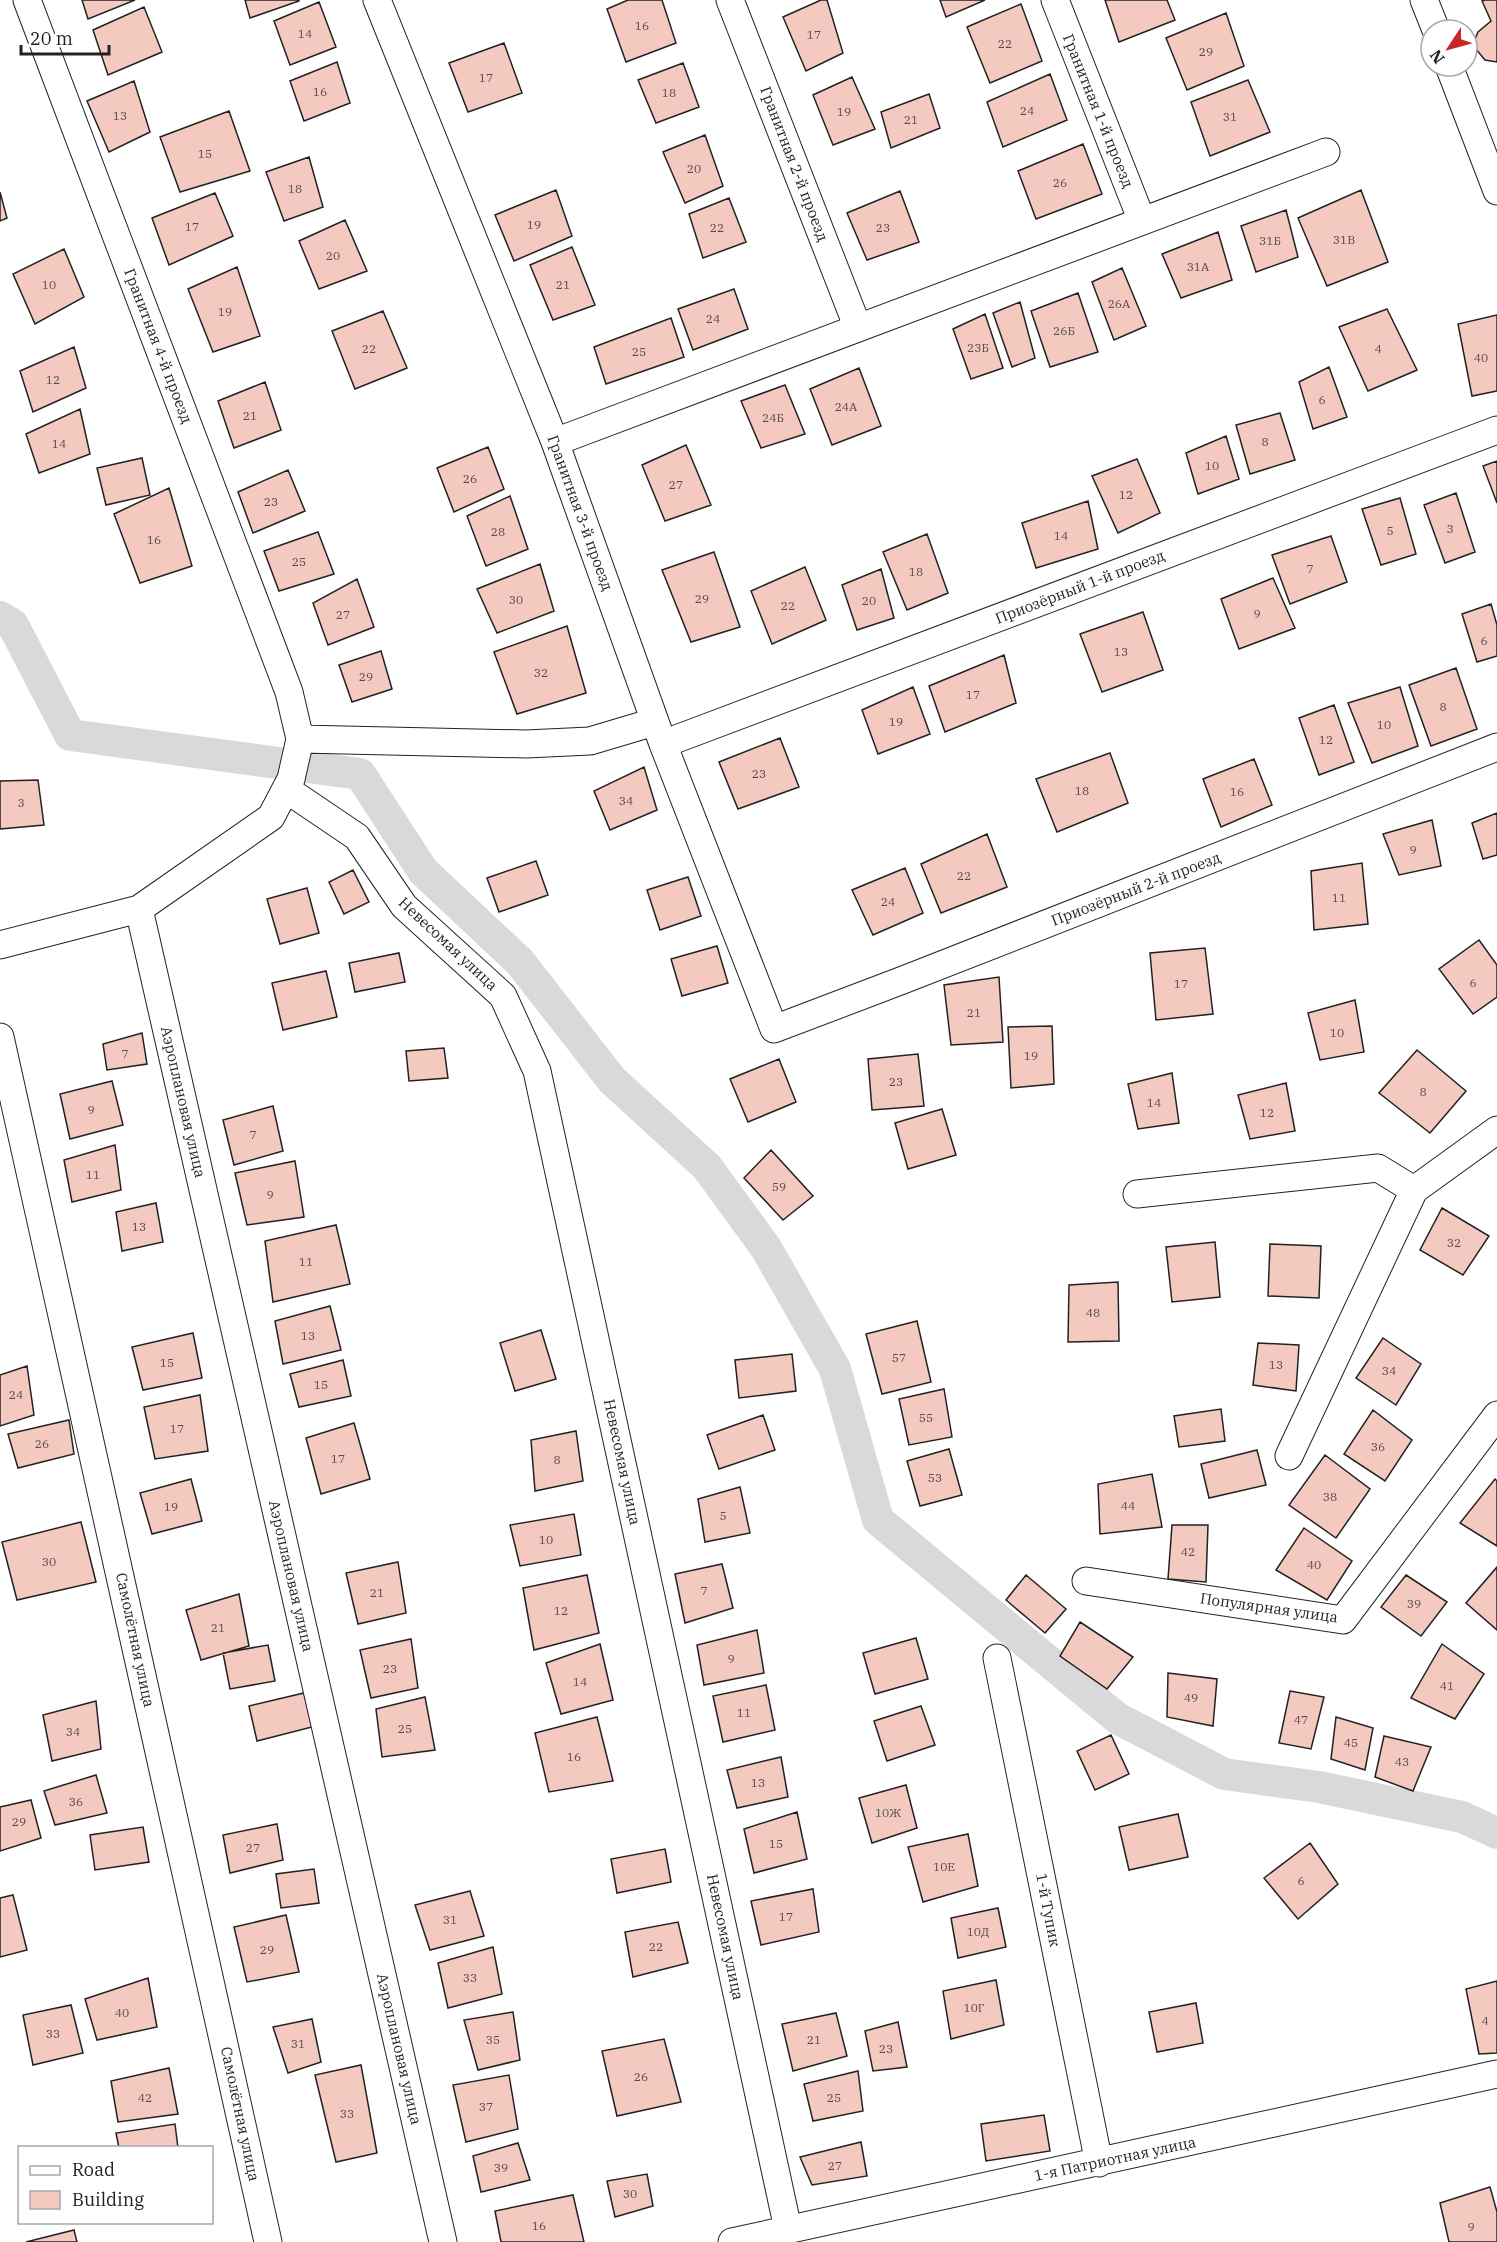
<svg xmlns="http://www.w3.org/2000/svg" width="1497" height="2242" viewBox="0 0 1497 2242" font-family="'IBM Plex Serif',serif">
  <style>
    .lines { fill: none; stroke-linecap: round; stroke-linejoin: round }
    .canal { stroke: #d9d9d9; stroke-width: 32 }
    .building { fill: #f3c9c0; stroke: #222; stroke-width: 1.5 }
    .street-casing { stroke: #222; stroke-width: 29 }
    .street { stroke: #fff; stroke-width: 27 }
    .labels { text-anchor: middle; stroke-width: 4.5; stroke-linejoin: round; paint-order: stroke }
    .number-label { font-size: 12px; fill: #564c4a }
    .street-label { font-size: 15px; fill: #222; stroke: #fff }
  </style>
  <rect width="100%" height="100%" fill="#fff"/>
  <g class="lines">
    <path class="canal" d="M0,617L13,625L70,735L360,774L423,871L520,962L612,1080L707,1167L766,1248L835,1369L878,1520L1117,1718L1224,1774L1319,1787L1462,1817L1497,1833"/>
  </g>
  <path class="building" d="M82,0H135L88,19Z
    M245,0H299V1L250,18Z
    M628,0H662L676,43L626,62L607,9Z
    M821,0H827L843,53L806,71L783,17Z
    M940,0H985L946,17Z
    M1105,0H1167L1175,20L1119,42Z
    M1485,0H1497V62L1485,60L1475,48V39L1478,32L1491,21L1482,1Z
    M319,2L336,47L290,65L274,21Z
    M1021,4L1042,61L990,83L967,27Z
    M144,7L162,52L108,75L93,30Z
    M1226,13L1244,66L1187,90L1166,38Z
    M504,43L522,93L468,112L449,63Z
    M337,62L350,103L304,121L290,81Z
    M683,63L699,107L656,123L638,80Z
    M1050,74L1067,120L1003,147L987,102Z
    M852,77L875,129L833,145L813,95Z
    M1248,80L1270,132L1210,156L1191,102Z
    M134,81L150,132L109,152L87,101Z
    M929,94L940,128L891,148L881,112Z
    M229,111L250,171L180,192L160,137Z
    M705,135L723,186L685,203L663,152Z
    M1083,144L1102,194L1036,219L1018,171Z
    M309,157L323,207L284,221L266,172Z
    M556,190L572,236L514,261L495,215Z
    M1361,190L1388,262L1327,286L1298,218Z
    M900,191L919,242L867,260L847,213Z
    M0,192L7,218L0,221Z
    M215,193L233,236L169,265L152,218Z
    M729,198L746,242L703,258L689,214Z
    M1286,210L1298,257L1256,272L1241,226Z
    M345,220L367,271L319,289L299,241Z
    M1218,232L1232,280L1181,298L1162,254Z
    M572,247L595,305L553,320L530,265Z
    M64,249L84,297L35,324L13,274Z
    M237,267L260,336L213,352L188,289Z
    M1122,268L1146,326L1114,340L1092,282Z
    M734,289L748,329L693,350L678,309Z
    M1078,293L1098,352L1050,367L1031,311Z
    M1020,302L1035,358L1012,367L993,313Z
    M1387,309L1417,370L1368,391L1339,327Z
    M383,311L407,368L355,389L332,331Z
    M985,314L1003,368L971,379L953,329Z
    M1497,315V391L1472,396L1458,324Z
    M671,318L684,357L606,384L594,347Z
    M74,347L86,388L33,412L20,371Z
    M1329,367L1347,417L1313,429L1299,382Z
    M859,368L881,426L832,445L810,389Z
    M265,382L281,430L234,448L218,401Z
    M785,385L805,434L761,448L741,401Z
    M80,409L90,454L39,473L26,434Z
    M1280,413L1295,460L1250,474L1236,425Z
    M1226,436L1239,479L1198,494L1186,453Z
    M686,445L711,505L665,521L642,465Z
    M488,447L504,489L454,512L437,468Z
    M142,458L150,495L106,505L97,468Z
    M1137,459L1160,513L1118,533L1092,476Z
    M1497,461V503L1483,466Z
    M288,470L305,511L253,533L238,492Z
    M169,488L192,566L140,583L114,514Z
    M1456,493L1475,552L1445,563L1424,505Z
    M510,496L528,549L486,566L467,516Z
    M1400,498L1416,554L1381,565L1362,509Z
    M1088,501L1098,549L1036,568L1022,523Z
    M318,532L334,574L279,591L264,551Z
    M927,534L948,593L907,610L883,552Z
    M1331,536L1347,582L1290,604L1272,555Z
    M714,552L740,627L691,642L662,570Z
    M540,564L554,611L497,633L477,589Z
    M805,567L826,620L772,644L751,591Z
    M881,569L894,618L857,630L842,585Z
    M1273,578L1295,628L1239,649L1221,599Z
    M357,579L374,627L328,645L313,603Z
    M1491,604L1497,625V656L1477,662L1462,614Z
    M1143,612L1163,670L1102,692L1080,634Z
    M567,626L586,693L517,714L494,652Z
    M381,651L392,689L352,702L339,665Z
    M1004,655L1016,703L945,732L929,686Z
    M1456,668L1477,729L1431,746L1409,685Z
    M913,687L930,734L878,754L862,710Z
    M1400,687L1418,746L1372,763L1348,703Z
    M1334,705L1354,762L1319,775L1299,718Z
    M780,738L799,787L738,809L719,762Z
    M1110,753L1128,803L1057,832L1036,779Z
    M1254,759L1272,805L1221,827L1203,779Z
    M644,767L657,810L610,830L594,791Z
    M38,780L44,825L0,829V781Z
    M1497,813V855L1483,859L1472,823Z
    M1432,820L1441,866L1399,875L1383,834Z
    M987,834L1007,887L941,913L921,864Z
    M536,861L548,895L499,912L487,878Z
    M1362,863L1368,924L1314,930L1311,871Z
    M905,868L923,913L873,935L852,890Z
    M353,870L369,902L344,914L329,882Z
    M688,877L701,916L660,930L647,890Z
    M307,888L319,933L280,944L267,899Z
    M1479,940L1497,965V997L1473,1014L1439,969Z
    M717,946L728,983L682,996L671,959Z
    M1205,948L1213,1014L1156,1020L1150,953Z
    M399,953L405,982L355,992L349,963Z
    M326,971L337,1017L283,1030L272,983Z
    M999,977L1003,1042L951,1045L944,985Z
    M1355,1000L1364,1052L1320,1060L1308,1013Z
    M1052,1026L1054,1084L1011,1088L1008,1027Z
    M142,1033L147,1064L107,1070L103,1044Z
    M444,1048L448,1078L409,1081L406,1051Z
    M1417,1050L1466,1091L1430,1133L1379,1093Z
    M918,1054L924,1106L872,1110L868,1059Z
    M779,1059L796,1102L748,1122L730,1079Z
    M1172,1073L1179,1123L1138,1129L1128,1084Z
    M112,1081L123,1125L70,1139L60,1094Z
    M1286,1083L1295,1131L1250,1139L1238,1095Z
    M273,1106L283,1151L234,1165L223,1120Z
    M942,1109L956,1155L908,1169L895,1123Z
    M115,1145L121,1190L72,1202L64,1160Z
    M771,1150L813,1196L783,1220L744,1178Z
    M295,1161L304,1217L247,1225L235,1173Z
    M156,1203L163,1242L122,1251L116,1212Z
    M1442,1208L1489,1236L1463,1275L1420,1250Z
    M336,1225L350,1284L273,1302L265,1241Z
    M1215,1242L1220,1297L1172,1302L1166,1247Z
    M1270,1244L1321,1246L1319,1298L1268,1296Z
    M1118,1282L1119,1341L1068,1342L1069,1285Z
    M330,1306L341,1350L283,1364L275,1321Z
    M917,1321L931,1382L882,1394L866,1334Z
    M541,1330L556,1379L515,1391L500,1343Z
    M193,1333L202,1378L143,1390L132,1347Z
    M1383,1338L1421,1364L1396,1405L1356,1378Z
    M1258,1343L1299,1345L1296,1391L1253,1385Z
    M792,1354L796,1391L739,1398L735,1360Z
    M343,1360L351,1396L299,1407L290,1374Z
    M27,1366L34,1415L0,1426V1375Z
    M944,1389L952,1437L909,1445L899,1399Z
    M200,1395L208,1451L155,1459L144,1407Z
    M1221,1409L1225,1441L1179,1447L1174,1416Z
    M1373,1410L1412,1440L1385,1481L1344,1454Z
    M763,1415L775,1450L719,1469L707,1435Z
    M69,1420L74,1454L18,1468L8,1434Z
    M354,1423L370,1479L321,1494L306,1438Z
    M576,1431L583,1481L535,1491L531,1440Z
    M949,1449L962,1495L920,1506L907,1461Z
    M1257,1450L1266,1485L1209,1498L1201,1464Z
    M1325,1455L1370,1489L1336,1538L1289,1505Z
    M1152,1474L1162,1527L1100,1534L1098,1484Z
    M191,1479L202,1521L152,1534L140,1493Z
    M1495,1479L1497,1481V1546L1460,1523Z
    M740,1487L750,1533L705,1542L698,1499Z
    M574,1514L581,1555L520,1566L510,1525Z
    M81,1522L96,1582L17,1600L2,1542Z
    M1172,1525H1208L1206,1582L1168,1579Z
    M1304,1528L1352,1561L1327,1600L1276,1570Z
    M398,1562L406,1613L358,1624L346,1573Z
    M722,1564L733,1608L685,1623L675,1574Z
    M1497,1567V1630L1466,1603Z
    M587,1575L599,1633L534,1650L523,1588Z
    M1026,1575L1066,1609L1045,1633L1006,1600Z
    M1406,1575L1447,1602L1421,1636L1381,1607Z
    M239,1594L249,1646L201,1660L186,1610Z
    M1080,1622L1133,1657L1107,1689L1060,1656Z
    M757,1630L764,1673L704,1685L697,1645Z
    M916,1638L928,1679L875,1694L863,1653Z
    M411,1639L418,1688L371,1698L360,1650Z
    M600,1644L613,1700L561,1714L546,1663Z
    M1442,1644L1484,1674L1455,1719L1411,1698Z
    M268,1645L275,1681L230,1689L223,1653Z
    M1168,1673L1217,1679L1213,1726L1167,1717Z
    M766,1685L775,1730L723,1742L713,1696Z
    M1290,1691L1324,1697L1311,1749L1279,1743Z
    M304,1693L312,1727L257,1741L249,1706Z
    M425,1697L435,1750L382,1757L376,1709Z
    M96,1701L101,1749L52,1761L43,1715Z
    M921,1706L935,1745L887,1761L874,1721Z
    M597,1717L613,1781L549,1792L535,1733Z
    M1336,1717L1373,1728L1365,1770L1331,1759Z
    M1111,1735L1129,1774L1095,1790L1077,1751Z
    M1384,1736L1431,1747L1413,1791L1375,1777Z
    M781,1757L788,1797L737,1808L727,1770Z
    M96,1775L107,1813L55,1825L44,1791Z
    M906,1785L917,1828L872,1843L859,1798Z
    M31,1800L41,1838L0,1851V1807Z
    M797,1812L807,1859L754,1873L744,1829Z
    M1178,1814L1188,1857L1129,1870L1119,1827Z
    M277,1824L283,1860L230,1873L223,1835Z
    M143,1827L149,1862L95,1870L90,1835Z
    M968,1834L978,1886L923,1902L908,1847Z
    M1310,1843L1338,1884L1298,1919L1264,1878Z
    M665,1849L671,1882L617,1893L611,1859Z
    M314,1869L319,1903L281,1908L276,1874Z
    M813,1889L819,1932L761,1945L751,1901Z
    M470,1891L484,1936L430,1950L415,1905Z
    M13,1895L27,1950L0,1957V1898Z
    M998,1908L1006,1947L958,1958L951,1918Z
    M286,1915L299,1972L247,1982L234,1927Z
    M678,1922L688,1963L633,1977L625,1932Z
    M493,1947L502,1994L448,2008L438,1963Z
    M148,1978L157,2027L97,2040L85,1999Z
    M996,1980L1004,2025L951,2039L943,1991Z
    M1497,1981V2053L1479,2054L1466,1989Z
    M1196,2003L1203,2043L1157,2052L1149,2012Z
    M71,2005L83,2053L33,2065L23,2015Z
    M513,2012L520,2060L478,2070L464,2020Z
    M836,2013L847,2056L793,2071L782,2024Z
    M312,2019L321,2062L288,2073L273,2027Z
    M898,2022L907,2067L873,2071L865,2031Z
    M664,2039L681,2102L617,2116L602,2051Z
    M361,2065L377,2153L336,2162L315,2075Z
    M169,2068L178,2114L118,2122L111,2081Z
    M858,2071L863,2111L813,2121L804,2084Z
    M509,2075L518,2129L466,2142L453,2085Z
    M1044,2115L1050,2151L986,2161L981,2124Z
    M175,2124L178,2148H119L116,2133Z
    M861,2142L867,2176L812,2185L800,2157Z
    M518,2143L530,2180L481,2192L473,2156Z
    M647,2174L653,2206L615,2217L607,2181Z
    M1490,2187L1497,2212V2242H1449L1440,2203Z
    M573,2195L584,2242H501L495,2211Z
    M74,2230L77,2242H26Z"/>
  <g class="lines">
    <g class="street-casing">
      <path id="street" d="M377,0L555,442L663,744L774,1029L903,980L1497,747
        M730,0L858,328
        M1055,0L1142,221
        M1424,0L1436,30
        M1449,66L1497,191
        M555,442L1326,152
        M300,739L526,744L590,741L654,722
        M663,744L1497,430
        M286,789L357,837L404,906L503,996L537,1071L788,2229
        M139,909L443,2242
        M0,945L139,909L271,817L291,779L300,739L289,692L27,0
        M0,1037L268,2242
        M1137,1194L1378,1168L1414,1190
        M1289,1456L1414,1190L1497,1130
        M1086,1581L1343,1620L1497,1415
        M997,1658L1099,2163
        M732,2242L1497,2074"/>
    </g>
    <use href="#street" class="street"/>
  </g>
  <g class="labels">
    <g class="number-label">
      <text x="642" y="30">16</text>
      <text x="305" y="38">14</text>
      <text x="814" y="39">17</text>
      <text x="1005" y="48">22</text>
      <text x="1206" y="56">29</text>
      <text x="486" y="82">17</text>
      <text x="320" y="96">16</text>
      <text x="669" y="97">18</text>
      <text x="1027" y="115">24</text>
      <text x="844" y="116">19</text>
      <text x="120" y="120">13</text>
      <text x="1230" y="121">31</text>
      <text x="911" y="124">21</text>
      <text x="205" y="158">15</text>
      <text x="694" y="173">20</text>
      <text x="1060" y="187">26</text>
      <text x="295" y="193">18</text>
      <text x="534" y="229">19</text>
      <text x="192" y="231">17</text>
      <text x="717" y="232">22</text>
      <text x="883" y="232">23</text>
      <text x="1344" y="244">31В</text>
      <text x="1270" y="245">31Б</text>
      <text x="333" y="260">20</text>
      <text x="1198" y="271">31А</text>
      <text x="49" y="289">10</text>
      <text x="563" y="289">21</text>
      <text x="1119" y="308">26А</text>
      <text x="225" y="316">19</text>
      <text x="713" y="323">24</text>
      <text x="1064" y="335">26Б</text>
      <text x="978" y="352">23Б</text>
      <text x="369" y="353">22</text>
      <text x="1378" y="353">4</text>
      <text x="639" y="356">25</text>
      <text x="1481" y="362">40</text>
      <text x="53" y="384">12</text>
      <text x="1322" y="404">6</text>
      <text x="846" y="411">24А</text>
      <text x="250" y="420">21</text>
      <text x="773" y="422">24Б</text>
      <text x="1265" y="446">8</text>
      <text x="59" y="448">14</text>
      <text x="1212" y="470">10</text>
      <text x="470" y="483">26</text>
      <text x="676" y="489">27</text>
      <text x="1126" y="499">12</text>
      <text x="271" y="506">23</text>
      <text x="1450" y="533">3</text>
      <text x="1390" y="535">5</text>
      <text x="498" y="536">28</text>
      <text x="1061" y="540">14</text>
      <text x="154" y="544">16</text>
      <text x="299" y="566">25</text>
      <text x="1310" y="573">7</text>
      <text x="916" y="576">18</text>
      <text x="702" y="603">29</text>
      <text x="516" y="604">30</text>
      <text x="869" y="605">20</text>
      <text x="788" y="610">22</text>
      <text x="1257" y="618">9</text>
      <text x="343" y="619">27</text>
      <text x="1484" y="645">6</text>
      <text x="1121" y="656">13</text>
      <text x="541" y="677">32</text>
      <text x="366" y="681">29</text>
      <text x="973" y="699">17</text>
      <text x="1443" y="711">8</text>
      <text x="896" y="726">19</text>
      <text x="1384" y="729">10</text>
      <text x="1326" y="744">12</text>
      <text x="759" y="778">23</text>
      <text x="1082" y="795">18</text>
      <text x="1237" y="796">16</text>
      <text x="626" y="805">34</text>
      <text x="21" y="807">3</text>
      <text x="1413" y="854">9</text>
      <text x="964" y="880">22</text>
      <text x="1339" y="902">11</text>
      <text x="888" y="906">24</text>
      <text x="1473" y="987">6</text>
      <text x="1181" y="988">17</text>
      <text x="974" y="1017">21</text>
      <text x="1337" y="1037">10</text>
      <text x="125" y="1058">7</text>
      <text x="1031" y="1060">19</text>
      <text x="896" y="1086">23</text>
      <text x="1423" y="1096">8</text>
      <text x="1154" y="1107">14</text>
      <text x="91" y="1114">9</text>
      <text x="1267" y="1117">12</text>
      <text x="253" y="1139">7</text>
      <text x="93" y="1179">11</text>
      <text x="779" y="1191">59</text>
      <text x="270" y="1199">9</text>
      <text x="139" y="1231">13</text>
      <text x="1454" y="1247">32</text>
      <text x="306" y="1266">11</text>
      <text x="1093" y="1317">48</text>
      <text x="308" y="1340">13</text>
      <text x="899" y="1362">57</text>
      <text x="167" y="1367">15</text>
      <text x="1276" y="1369">13</text>
      <text x="1389" y="1375">34</text>
      <text x="321" y="1389">15</text>
      <text x="16" y="1399">24</text>
      <text x="926" y="1422">55</text>
      <text x="177" y="1433">17</text>
      <text x="42" y="1448">26</text>
      <text x="1378" y="1451">36</text>
      <text x="338" y="1463">17</text>
      <text x="557" y="1464">8</text>
      <text x="935" y="1482">53</text>
      <text x="1330" y="1501">38</text>
      <text x="1128" y="1510">44</text>
      <text x="171" y="1511">19</text>
      <text x="723" y="1520">5</text>
      <text x="546" y="1544">10</text>
      <text x="1188" y="1556">42</text>
      <text x="49" y="1566">30</text>
      <text x="1314" y="1569">40</text>
      <text x="704" y="1595">7</text>
      <text x="377" y="1597">21</text>
      <text x="1414" y="1608">39</text>
      <text x="561" y="1615">12</text>
      <text x="218" y="1632">21</text>
      <text x="731" y="1663">9</text>
      <text x="390" y="1673">23</text>
      <text x="580" y="1686">14</text>
      <text x="1447" y="1690">41</text>
      <text x="1191" y="1702">49</text>
      <text x="744" y="1717">11</text>
      <text x="1301" y="1724">47</text>
      <text x="405" y="1733">25</text>
      <text x="73" y="1736">34</text>
      <text x="1351" y="1747">45</text>
      <text x="574" y="1761">16</text>
      <text x="1402" y="1766">43</text>
      <text x="758" y="1787">13</text>
      <text x="76" y="1806">36</text>
      <text x="888" y="1817">10Ж</text>
      <text x="19" y="1826">29</text>
      <text x="776" y="1848">15</text>
      <text x="253" y="1852">27</text>
      <text x="944" y="1871">10Е</text>
      <text x="1301" y="1885">6</text>
      <text x="786" y="1921">17</text>
      <text x="450" y="1924">31</text>
      <text x="978" y="1936">10Д</text>
      <text x="656" y="1951">22</text>
      <text x="267" y="1954">29</text>
      <text x="470" y="1982">33</text>
      <text x="974" y="2012">10Г</text>
      <text x="122" y="2017">40</text>
      <text x="1485" y="2025">4</text>
      <text x="53" y="2038">33</text>
      <text x="493" y="2044">35</text>
      <text x="814" y="2044">21</text>
      <text x="298" y="2048">31</text>
      <text x="886" y="2053">23</text>
      <text x="641" y="2081">26</text>
      <text x="145" y="2102">42</text>
      <text x="834" y="2102">25</text>
      <text x="486" y="2111">37</text>
      <text x="347" y="2118">33</text>
      <text x="835" y="2170">27</text>
      <text x="501" y="2172">39</text>
      <text x="630" y="2198">30</text>
      <text x="539" y="2230">16</text>
      <text x="1471" y="2231">9</text>
    </g>
    <g class="street-label">
      <text transform="translate(1098 111) rotate(68)" y="5">Гранитная 1-й проезд</text>
      <text transform="translate(794 164) rotate(69)" y="5">Гранитная 2-й проезд</text>
      <text transform="translate(158 346) rotate(69)" y="5">Гранитная 4-й проезд</text>
      <text transform="translate(580 513) rotate(70)" y="5">Гранитная 3-й проезд</text>
      <text transform="translate(1080 587) rotate(-21)" y="5">Приозёрный 1-й проезд</text>
      <text transform="translate(1136 889) rotate(-21)" y="5">Приозёрный 2-й проезд</text>
      <text transform="translate(448 944) rotate(43)" y="5">Невесомая улица</text>
      <text transform="translate(183 1102) rotate(77)" y="5">Аэроплановая улица</text>
      <text transform="translate(622 1462) rotate(78)" y="5">Невесомая улица</text>
      <text transform="translate(291 1576) rotate(77)" y="5">Аэроплановая улица</text>
      <text transform="translate(1269 1608) rotate(8)" y="5">Популярная улица</text>
      <text transform="translate(135 1640) rotate(78)" y="5">Самолётная улица</text>
      <text transform="translate(1048 1910) rotate(79)" y="5">1-й Тупик</text>
      <text transform="translate(725 1937) rotate(78)" y="5">Невесомая улица</text>
      <text transform="translate(399 2049) rotate(77)" y="5">Аэроплановая улица</text>
      <text transform="translate(240 2114) rotate(78)" y="5">Самолётная улица</text>
      <text transform="translate(1115 2159) rotate(-12)" y="5">1-я Патриотная улица</text>
    </g>
  </g>
  <rect x="18" y="2146" width="195" height="78" fill="#ffffff" stroke="#a7a7a7" stroke-width="1.5"/>
  <rect x="30" y="2166" width="30" height="9" fill="#ffffff" stroke="#a7a7a7" stroke-width="1.5"/>
  <text x="72" y="2176" font-size="18" fill="#222222">Road</text>
  <rect x="30" y="2191" width="30" height="18" fill="#f3c9c0" stroke="#a7a7a7" stroke-width="1.5"/>
  <text x="72" y="2206" font-size="18" fill="#222222">Building</text>
  <g transform="translate(1449 48) rotate(234)"><circle r="28" fill="#ffffff" stroke="#a7a7a7" stroke-width="1.5"/>
  <path d="M0-4.5L10 22L0 15L-10 22Z" fill="#c62828"/>
  <text y="-9" font-size="16" font-weight="bold" text-anchor="middle" fill="#222222">N</text>
  </g>
  <path d="M21 45v9h88v-9" fill="none" stroke="#222222" stroke-width="3"/>
  <text x="30" y="45" font-size="18" fill="#222222" stroke="#ffffff" stroke-width="4.5" paint-order="stroke">20 m</text>
</svg>
